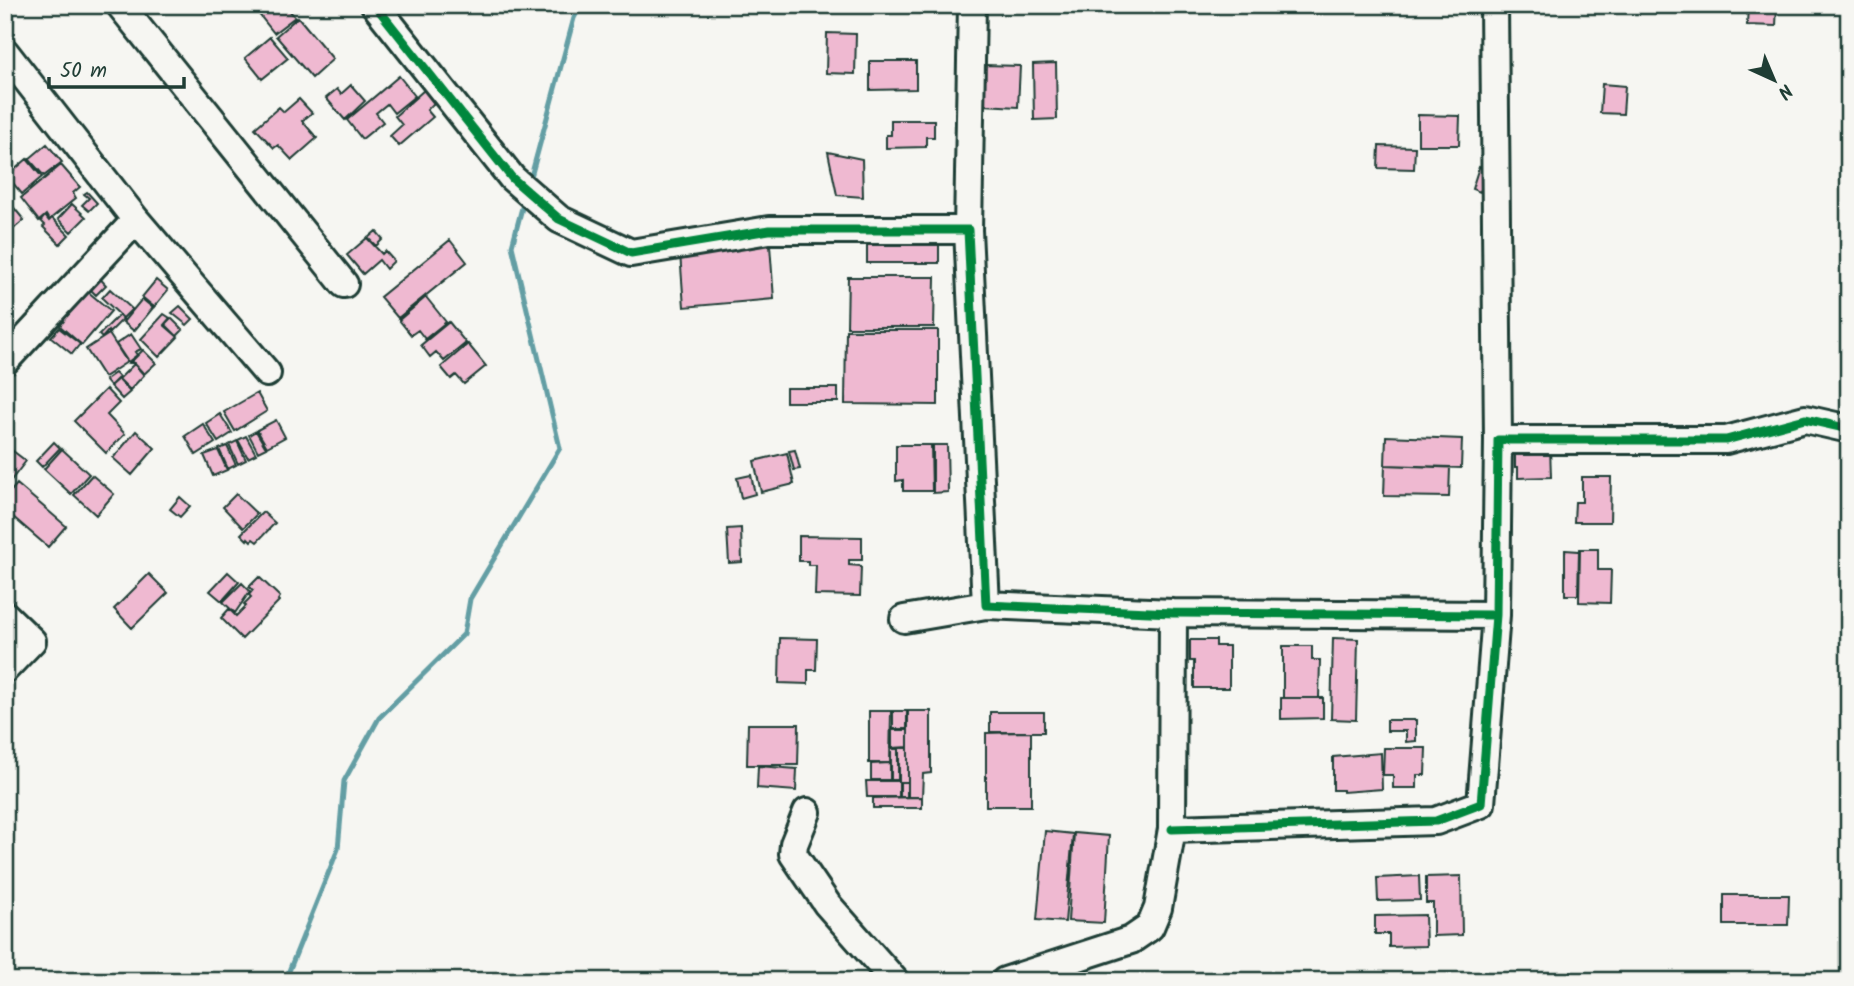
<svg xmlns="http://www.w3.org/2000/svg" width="1854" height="986" viewBox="0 0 1854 986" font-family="Kalam,sans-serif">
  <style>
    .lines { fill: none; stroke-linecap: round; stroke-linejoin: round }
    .stream { stroke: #639ea4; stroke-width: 5 }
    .building { fill: #efb9d1; stroke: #1f3d34; stroke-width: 2 }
    .minor-casing { stroke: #1f3d34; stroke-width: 32 }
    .minor { stroke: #f6f6f2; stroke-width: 26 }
    .cycleway-casing { stroke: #f6f6f2; stroke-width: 13 }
    .cycleway { stroke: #00873e; stroke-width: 9 }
  </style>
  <rect width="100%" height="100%" fill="#f6f6f2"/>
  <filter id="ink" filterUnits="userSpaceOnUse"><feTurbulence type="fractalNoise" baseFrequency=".0143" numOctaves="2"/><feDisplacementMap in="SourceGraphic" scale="14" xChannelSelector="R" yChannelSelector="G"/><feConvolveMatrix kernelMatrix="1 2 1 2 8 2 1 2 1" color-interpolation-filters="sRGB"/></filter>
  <g filter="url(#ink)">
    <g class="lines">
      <path class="stream" d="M529,184L574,18L581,5
        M285,981L338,849L344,781L379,718L464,634L470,599L560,448L512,246L524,200"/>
    </g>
    <path class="building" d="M267,5H285L295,17L274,33L258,13Z
      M1748,5H1777L1776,26L1747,25Z
      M298,17L333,59L312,78L276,36Z
      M827,33L856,34L855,74L826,73Z
      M270,37L288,58L262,79L245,58Z
      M870,61H916V89L870,90Z
      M1056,63L1057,119L1034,120L1033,64Z
      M985,65L1020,66L1018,107L984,105Z
      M399,76L415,96L394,113L387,104L376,113L383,122L362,139L347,120Z
      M1602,84L1625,86L1623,114L1600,113Z
      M351,85L365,101L345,120L326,98L337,89L341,94Z
      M424,90L435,102L427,110L433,117L399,146L390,136L402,125L395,116Z
      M299,99L312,113L302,121L317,138L292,160L278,145L274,148L255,128L279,107L284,112Z
      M1418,115L1460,116L1459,145H1418Z
      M891,120H934V137H926V147L886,148V135H891Z
      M47,144L62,162L44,176L29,159Z
      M1379,146L1415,147L1414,169L1378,168Z
      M828,152L862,159L863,197L837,195Z
      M27,159L42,177L22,194L7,176Z
      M61,165L80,187L73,193L76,198L49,220L46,215L39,221L21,198Z
      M1479,167L1487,169L1480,192L1472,189Z
      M87,192L97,203L89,211L82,205L89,198L84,194Z
      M5,197L24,220L10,232L5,228Z
      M72,204L86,217L71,232L58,219Z
      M45,216L49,221L52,218L69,235L60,244L43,227L45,225L41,221Z
      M376,231L383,239L376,246L368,238Z
      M367,238L382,254L385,251L394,261L386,269L379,260L363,274L347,255Z
      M450,240L467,262L398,318L380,297Z
      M867,244H939V263H867Z
      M770,245L774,299L684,307L680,253Z
      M94,272L106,285L96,295L83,282Z
      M848,277H935L934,327H847Z
      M156,280L168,290L154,307L142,297Z
      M110,289L132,309L123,318L102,298Z
      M87,291L111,311L82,345L60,326L64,321L57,316Z
      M426,297L446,322L425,339L418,330L411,335L399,320Z
      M142,299L153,308L134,331L123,322Z
      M180,306L193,319L187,325L172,313Z
      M164,314L170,318L164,325L178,337L159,357L141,339Z
      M119,315L123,319L109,333L108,331L102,338L99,335Z
      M171,318L183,330L177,336L165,324Z
      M449,322L466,343L444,361L436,352L430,357L421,345Z
      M59,328L80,344L72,354L51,337Z
      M846,330H938V405L845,404Z
      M109,334L127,362L104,377L86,349Z
      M131,334L141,349L135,352L137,355L128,362L116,344Z
      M468,344L486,366L464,384L456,375L451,379L441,367Z
      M143,350L156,363L144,374L134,363H130Z
      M134,364L144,375L130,390L119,379Z
      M115,373L119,377L110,386L105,380Z
      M118,379L130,392L122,399L110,386Z
      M786,388H838V402H786Z
      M106,389L119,403L107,415L125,434L106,453L74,421Z
      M257,393L267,411L235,431L224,412Z
      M220,414L232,433L218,442L206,423Z
      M276,420L285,437L267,447L257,430Z
      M203,424L215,443L196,455L185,436Z
      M136,431L155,448L132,475L113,458Z
      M256,431L266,448L258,452L249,435Z
      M246,436L256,454L248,458L238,440Z
      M1386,436L1462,439L1461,468L1385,465Z
      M237,441L246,460L238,464L229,445Z
      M54,442L60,448L42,467L36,461Z
      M5,445L26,461L5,488Z
      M896,445H931L932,491H903V480L896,481Z
      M933,445H947L948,492L933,493Z
      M227,446L236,465L228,469L219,449Z
      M1550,447L1551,477L1518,478V467H1515V448Z
      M62,449L89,474L71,494L44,469Z
      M218,450L227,470L213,476L204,455Z
      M795,450L800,469L794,470L789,451Z
      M787,453L794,484L761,492L754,461Z
      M1385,465L1450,467L1449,497L1384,496Z
      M92,475L114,494L96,515L74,495Z
      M751,475L755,494L741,498L737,478Z
      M1582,477H1611L1610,522H1574L1575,502H1582Z
      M17,484L66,526L48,547L5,510V498Z
      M236,494L257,514L243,528L223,507Z
      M180,497L190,506L180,517L170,509Z
      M263,512L275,523L257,542L253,539L251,541L248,538L247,540L241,534Z
      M741,528L742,562L729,563L727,529Z
      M799,536L862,537V560H849V565L861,566L860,596L815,595L816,565H808V561H799Z
      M1580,549H1598V570H1611L1610,603L1579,602Z
      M1565,550L1579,551L1578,595H1565Z
      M228,572L239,582L222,601L210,591Z
      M149,574L168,593L132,628L114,609Z
      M259,577L280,597L278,600L279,601L242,639L221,618L229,609L236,616L246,606L244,604L251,597L249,595L253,590L249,587Z
      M242,583L250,591L235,613L223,602Z
      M780,638L817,639L816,670H808V684L779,683Z
      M1333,638L1358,639L1356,720L1331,719Z
      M1190,640H1216V646H1229V688H1194V661H1190Z
      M1283,646H1312V660H1320L1319,698H1283Z
      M1281,698H1323V718L1281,719Z
      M869,711H891L890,763H869Z
      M893,711H907V729H893Z
      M908,711H931V773L923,774L922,797H908Z
      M990,712H1044V732H990Z
      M1387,720H1416V741L1406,742V731H1387Z
      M748,724H799L798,765H747Z
      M892,730H908V747L892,748Z
      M1031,732V806H986V733Z
      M899,748H908V782H899Z
      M1384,748H1426L1425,775H1417V788H1393V775H1383Z
      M891,749H898V780H891Z
      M1381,753L1382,789L1343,792V790H1333V757Z
      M890,763V780H871V764Z
      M758,766L797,769L796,791L757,788Z
      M866,781H899V797H867Z
      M900,782H907V797H900Z
      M922,797V808H873V798Z
      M1045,831L1073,834L1065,922L1037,920Z
      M1074,833L1109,836L1104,923L1068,921Z
      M1419,876L1420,900L1378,901L1377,878Z
      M1461,876L1462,935L1433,936V903H1426V877Z
      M1724,895H1789L1788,925H1724Z
      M1425,915L1426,946L1389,947V934H1375V916Z"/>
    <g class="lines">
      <g class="minor-casing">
        <path id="minor" d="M120,5L344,284
          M375,5L512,178L559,219L631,253L769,230H968L986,605L1173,613L1496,615
          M1494,5L1498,440
          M5,52L136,220L267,373
          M968,230L972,5
          M5,361L136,220
          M5,615L32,641L5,669
          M904,619L986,605
          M807,812L794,844L793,854L827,904L895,981
          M1172,829L1436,821L1481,804L1496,615L1498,440H1726L1805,419L1849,429
          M1005,981L1131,940L1150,927L1158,908L1172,829L1173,613"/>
      </g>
      <use href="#minor" class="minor"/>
      <g class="cycleway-casing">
        <path id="cycleway" d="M375,5L512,178L559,219L631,253L769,230H968L986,605L1173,613L1496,615
          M1172,829L1436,821L1481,804L1496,615L1498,440H1726L1805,419L1849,429"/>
      </g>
      <use href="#cycleway" class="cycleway"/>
    </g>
  </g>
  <rect width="1854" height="986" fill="none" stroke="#f6f6f2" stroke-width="28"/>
  <rect x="14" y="14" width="1826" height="958" fill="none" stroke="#1f3d34" stroke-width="2.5" filter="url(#ink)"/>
  <g transform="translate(1774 80) rotate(136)" stroke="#f6f6f2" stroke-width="5" paint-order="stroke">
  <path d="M0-5L12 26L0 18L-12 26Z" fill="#1f3d34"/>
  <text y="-10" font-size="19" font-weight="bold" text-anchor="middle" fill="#1f3d34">N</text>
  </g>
  <path d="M49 77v10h135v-10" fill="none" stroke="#1f3d34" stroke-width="3.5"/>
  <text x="60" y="77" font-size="21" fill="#1f3d34" stroke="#f6f6f2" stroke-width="5" paint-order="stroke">50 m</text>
</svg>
